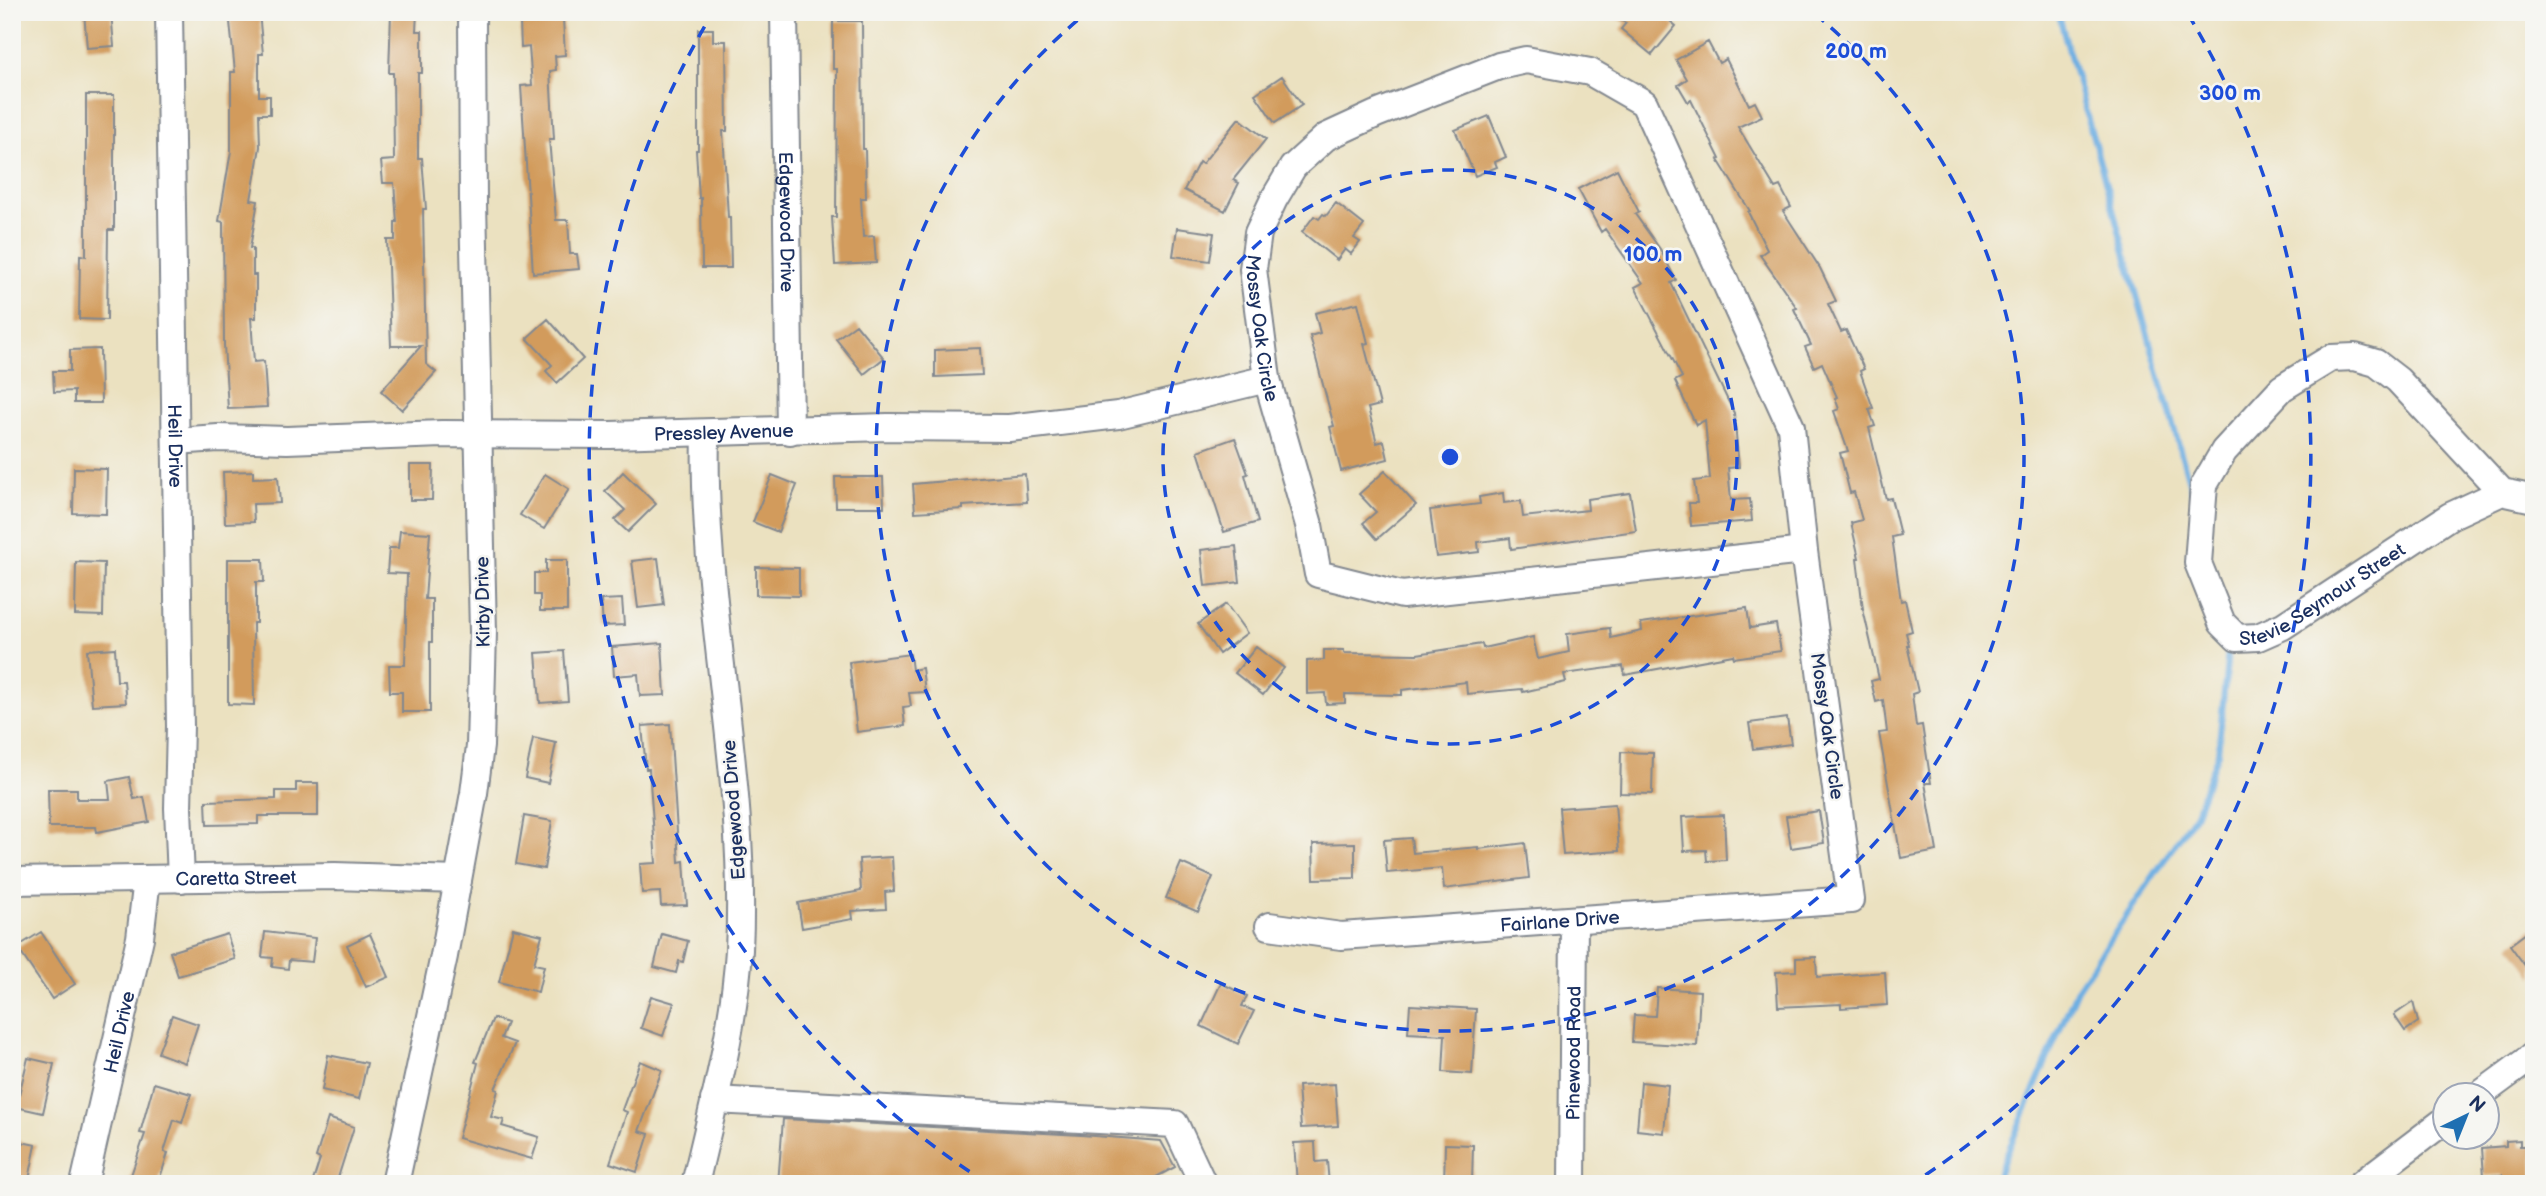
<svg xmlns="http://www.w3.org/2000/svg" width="2546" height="1196" viewBox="0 0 2546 1196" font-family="'Balsamiq Sans',sans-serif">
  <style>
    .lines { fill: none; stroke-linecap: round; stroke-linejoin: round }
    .stream { stroke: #6eafe2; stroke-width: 6 }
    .building { fill: #d29b5b }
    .minor-casing { stroke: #83888f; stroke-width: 30 }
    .minor { stroke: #fff; stroke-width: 26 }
    .ring { fill: none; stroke: #1d4ed8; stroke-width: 3.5; stroke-dasharray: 12 9 }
    .labels { text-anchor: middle; stroke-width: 5; stroke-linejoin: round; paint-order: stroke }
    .street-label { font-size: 19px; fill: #1b2f5e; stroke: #f6f6f2 }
    .centre { fill: #1d4ed8; stroke: #f6f6f2; stroke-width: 3.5 }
    .ring-label { font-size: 21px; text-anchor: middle; font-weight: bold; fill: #1d4ed8; stroke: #f6f6f2; stroke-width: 5; stroke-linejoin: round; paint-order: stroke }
  </style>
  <rect width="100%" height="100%" fill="#f6f6f2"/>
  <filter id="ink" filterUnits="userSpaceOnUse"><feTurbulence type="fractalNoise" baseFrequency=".0143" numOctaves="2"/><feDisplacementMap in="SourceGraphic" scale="14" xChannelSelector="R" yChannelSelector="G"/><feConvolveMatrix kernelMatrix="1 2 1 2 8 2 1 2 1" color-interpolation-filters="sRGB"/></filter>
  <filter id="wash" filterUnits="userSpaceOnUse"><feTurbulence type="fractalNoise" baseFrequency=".00686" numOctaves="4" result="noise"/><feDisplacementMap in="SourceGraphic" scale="28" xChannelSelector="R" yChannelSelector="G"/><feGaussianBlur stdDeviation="1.57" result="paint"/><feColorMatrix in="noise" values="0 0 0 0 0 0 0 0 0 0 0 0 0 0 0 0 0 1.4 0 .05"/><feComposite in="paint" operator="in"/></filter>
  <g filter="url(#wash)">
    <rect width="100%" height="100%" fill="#ebe1c0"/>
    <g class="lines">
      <path class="stream" d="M2058,12L2193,496
        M1996,1179L2077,989L2196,813L2218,753L2228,651L2226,639"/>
    </g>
    <g id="blocks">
      <path class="building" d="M84,12H111L114,46L87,48Z
        M229,12H259L263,54H259V96H270V114H259L260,147L251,200L258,201L250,248H253V275H256V318H251L254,362L264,361L267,407L228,409L224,345L223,222L219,221L231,151V72H235Z
        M391,12H417L416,31H422V73H418V158H422L426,209H423L426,364L436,372L402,410L381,391L421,346H391L387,240H395V222H397L394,183H383L381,161L394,160L393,73H389Z
        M1604,12H1659L1676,26L1652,55L1621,29L1626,23Z
        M563,19L565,55L555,56L556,70L550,71L554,139H549L556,220H568L570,254H577L579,269L533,273L521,86L532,85L529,47L521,48L520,21Z
        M833,21H862L863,149H865L866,198H861L863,237L874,236L876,263L835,265L832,217H836L837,69H833Z
        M698,29H713V41H726L727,131H723L728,217H730L731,268H702L701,198H699L696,150H698Z
        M1708,42L1719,63L1726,59L1749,105L1755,102L1762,116L1738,127L1775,188L1780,186L1791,207L1783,211L1820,268L1836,301L1828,304L1841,332L1846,330L1864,369L1860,371L1873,408L1869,409L1875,426L1869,428L1886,499L1891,498L1900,535L1892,537L1901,601L1905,600L1912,631L1906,633L1909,645H1907L1918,692L1912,694L1916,726L1922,725L1931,783H1925L1937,851L1901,858L1879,733L1887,732L1883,700L1876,702L1871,681L1879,679L1863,609L1857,558H1859L1851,523L1862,520L1854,492L1850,493L1840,453L1848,451L1834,411L1839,409L1835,398L1837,397L1822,363L1814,367L1805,347L1811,345L1794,309L1797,308L1760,255L1767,250L1748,212L1750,211L1718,160L1720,159L1691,100L1688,102L1678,85L1687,79L1676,60Z
        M1282,76L1302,105L1275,123L1255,94Z
        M86,95H114V230H108L107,320L79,319L80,255L86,256Z
        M1489,116L1506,157L1495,162L1497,167L1475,176L1455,130Z
        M1239,118L1266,139L1233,180L1239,183L1225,211L1184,190L1199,162L1202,164Z
        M1617,169L1639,212L1635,214L1660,249L1676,280L1671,283L1734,413L1739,467L1728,468L1731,500L1750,499L1752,521L1691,526L1689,503H1697L1694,481L1710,479L1705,420L1696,425L1675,381L1682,377L1635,287L1643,283L1605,229L1601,232L1578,189Z
        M1336,203L1364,225L1354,238L1360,242L1351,254L1345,249L1337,260L1302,232L1314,216L1319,219L1323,214L1326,216Z
        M1177,228L1214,233L1210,261L1173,256Z
        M1358,303L1368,343L1364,344L1380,405L1368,408L1377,443L1384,441L1388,459L1341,471L1330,427L1334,426L1310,336L1320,333L1315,313Z
        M548,319L583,359L557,383L546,371L552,365L527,338Z
        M856,324L884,358L864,374L836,339Z
        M980,348L982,375L935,377V350Z
        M100,349L101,403H74V391L54,392L53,371H70V350Z
        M1235,438L1248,474L1245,475L1258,522L1224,532L1198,451Z
        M410,465H433L432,500H410Z
        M74,468L107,469L106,514L73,513Z
        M253,471V478L278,477L280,503L253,504L254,522L225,523L223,472Z
        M1385,471L1416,505L1377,539L1363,523L1376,512L1359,494Z
        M623,472L656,504L628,532L615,520L625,510L605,491Z
        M545,474L569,489L544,529L520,515Z
        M1025,474L1027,502L963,506V509L915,512L913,484Z
        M772,475L797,485L778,532L753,522Z
        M835,477H883L884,507H836Z
        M1503,493L1504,503L1521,501L1523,517L1588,510L1587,499L1630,493L1636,531L1511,549L1510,538L1478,542L1479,552L1436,557L1430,510L1480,504L1479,497Z
        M400,531L430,533L425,599H432V642H430V712H402V692H390L389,665H405L407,574L387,573L389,548H398Z
        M1236,546L1240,582L1205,586L1201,550Z
        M658,558L664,605L638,608L632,561Z
        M228,559H263L264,582H256V623H253L254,705L228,704Z
        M546,560H567V611H540V595H534V573H546Z
        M76,562L104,563L103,616L75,615Z
        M756,567L799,568V596L756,595Z
        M622,599L624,625L603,626L601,600Z
        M1226,604L1247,633L1219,654L1198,624Z
        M1747,608L1750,628L1776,624L1781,651L1734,658L1733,655L1625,675L1623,666L1564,674L1566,682L1523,692L1522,689L1467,694L1466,682L1402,690V695L1345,694V703L1326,704L1325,693L1307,694V661L1324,660V650H1344V653L1417,654L1482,644L1483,648L1533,637L1538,659L1569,652L1567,634L1610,628L1611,638L1642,631L1641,623Z
        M662,643L665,695L640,696L638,674L614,676L612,647Z
        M1256,647L1284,668L1263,695L1235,673Z
        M115,648L117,681H124L126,703L92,705L87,650Z
        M564,651L568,701L540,703L536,653Z
        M910,654L912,670L922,668L925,692L909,693L911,706L903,707L905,726L857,732L849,662Z
        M1787,718L1791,744L1753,749L1749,723Z
        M670,724L679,862L684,861L687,905L661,906L660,892L642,893L640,864L656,863L649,769H646L642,726Z
        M533,738L556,743L548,783L525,778Z
        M1621,752L1653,753L1652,794L1620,793Z
        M129,777L134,799L144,797L149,822L97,832L96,827H49L48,789H77V799H110L108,781Z
        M296,783H318V816H258V824L207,825L206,801L276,799V791H296Z
        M1615,804L1619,851L1563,855L1559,808Z
        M1819,811L1824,843L1791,848L1786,816Z
        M1724,815L1726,860L1707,861L1706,850L1684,851L1682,817Z
        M524,816L552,821L544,869L516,864Z
        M1411,838L1413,853L1478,847V849L1525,843L1529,878L1444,889L1442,868L1387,873L1384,840Z
        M1355,843V878L1314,879L1313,844Z
        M892,857L894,891L885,892L886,909L852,911L853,919L802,928L798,903L861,891L859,859Z
        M1181,863L1213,877L1198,912L1166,898Z
        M2534,927V978L2510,945Z
        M513,928L542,935L534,964L544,966L538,992L499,982Z
        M41,932L75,984L52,999L17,947Z
        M265,932L315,938L312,962L289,960L288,969L272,967L273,958L262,957Z
        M227,934L235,959L178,976L170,952Z
        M370,934L389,977L366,987L347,945Z
        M662,934L688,941L683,962L679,961L676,973L654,967Z
        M1816,957L1817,977L1885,972L1887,1005L1841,1008V1004L1778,1007L1776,972L1796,971V958Z
        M1221,983L1247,996L1242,1006L1254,1011L1238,1044L1201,1026Z
        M1657,988L1700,991L1697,1046L1632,1042L1634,1015L1655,1016Z
        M651,996L674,1003L663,1036L641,1028Z
        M2413,1002L2418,1022L2405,1031L2394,1015Z
        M1410,1005L1476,1009L1472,1074L1443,1072L1445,1035L1408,1033Z
        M172,1015L198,1024L185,1063L158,1053Z
        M493,1018L507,1023L501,1038L515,1043L495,1089L498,1090L491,1117L504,1120L502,1126L539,1137L532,1159L458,1138L478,1063L475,1062Z
        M328,1055L367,1063L359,1099L322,1090Z
        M28,1058L54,1064L43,1113L16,1107Z
        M640,1061L662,1070L639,1131L649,1134L637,1172L610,1163L627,1112L622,1110Z
        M1641,1082L1668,1085L1664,1133L1637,1130Z
        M154,1083L191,1094L182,1123L174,1120L164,1152L168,1153L158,1184H128L145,1134L140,1133Z
        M1335,1084L1338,1126L1301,1128L1298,1086Z
        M328,1118L354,1127L336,1184H312L320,1159L316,1157Z
        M783,1119L1081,1135L1161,1141L1175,1167L1143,1184H778Z
        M12,1140L36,1145L28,1184H12Z
        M2520,1140V1146H2534V1181L2502,1182V1175L2484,1176L2482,1148L2506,1146V1141Z
        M1315,1142L1316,1162L1327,1161L1329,1184H1297L1294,1143Z
        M1445,1144L1473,1145L1472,1184H1444Z"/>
    </g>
  </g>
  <g filter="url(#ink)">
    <use href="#blocks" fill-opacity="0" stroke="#83888f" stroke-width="2"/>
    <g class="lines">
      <g class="minor-casing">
        <g id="minor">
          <path id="s1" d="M169,12L180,726L178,808L181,879"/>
          <path id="s2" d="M784,12L790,431"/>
          <path id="s3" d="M176,441L218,438L287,440L442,434L610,435L888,427L1009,428L1118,415L1267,379"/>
          <path id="s4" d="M2502,492L2398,380L2376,363L2355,357L2331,358L2282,388L2224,451L2204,485L2198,563L2222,623L2237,638L2258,637L2283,626L2450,516L2502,492L2534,499"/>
          <path id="s5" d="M12,881L335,876L458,880"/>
          <path id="s6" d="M1269,926L1341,936L1851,900L1804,551L1791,427L1644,103L1590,72L1526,60L1499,66L1376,114L1326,137L1293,167L1274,199L1258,233L1253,269L1267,379L1309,525L1318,574L1402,595L1804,551"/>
          <path d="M2481,1094L2534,1055"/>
          <path d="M714,1100L1175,1124L1203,1184"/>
          <path id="s7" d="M84,1184L140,938L147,879"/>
          <path d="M395,1184L444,956L474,793L480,746L483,632L473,203L472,12"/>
          <path d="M695,1184C713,1107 734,1029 739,950C748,777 701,605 706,433"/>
          <path id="s8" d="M1572,1184L1574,921"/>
          <path d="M2361,1184L2444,1121"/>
        </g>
      </g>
      <use href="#minor" class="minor"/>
    </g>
  </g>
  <g class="ring">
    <circle cx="1450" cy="457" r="287"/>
    <path d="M1815 14A574 574 0 1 1 1085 14"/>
    <path d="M987 1183A861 861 0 0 1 712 14M2188 14A861 861 0 0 1 1913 1183"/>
  </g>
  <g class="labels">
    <g class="street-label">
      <text dy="7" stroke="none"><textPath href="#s2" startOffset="210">Edgewood Drive</textPath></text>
      <text dy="7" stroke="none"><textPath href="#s6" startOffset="1974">Mossy Oak Circle</textPath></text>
      <text dy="7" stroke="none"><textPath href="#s3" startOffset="548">Pressley Avenue</textPath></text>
      <text dy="7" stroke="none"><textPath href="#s1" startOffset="434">Heil Drive</textPath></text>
      <text dy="7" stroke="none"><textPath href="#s4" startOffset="670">Stevie Seymour Street</textPath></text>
      <text transform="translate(482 602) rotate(-91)" y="7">Kirby Drive</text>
      <text transform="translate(1828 726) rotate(82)" y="7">Mossy Oak Circle</text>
      <text transform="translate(733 810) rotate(-94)" y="7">Edgewood Drive</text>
      <text dy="7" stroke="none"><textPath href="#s5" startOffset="224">Caretta Street</textPath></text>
      <text dy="7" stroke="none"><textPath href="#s6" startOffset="292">Fairlane Drive</textPath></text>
      <text dy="7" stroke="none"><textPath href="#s7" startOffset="156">Heil Drive</textPath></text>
      <text dy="7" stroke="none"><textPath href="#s8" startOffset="131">Pinewood Road</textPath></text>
    </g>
  </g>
  <circle cx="1450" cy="457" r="10" class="centre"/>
  <g class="ring-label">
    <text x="1856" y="58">200 m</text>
    <text x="2230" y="100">300 m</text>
    <text x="1653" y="261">100 m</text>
  </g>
  <rect width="2546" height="1196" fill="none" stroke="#f6f6f2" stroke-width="42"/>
  <g transform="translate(2466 1116) rotate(43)"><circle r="33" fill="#f6f6f2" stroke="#9ea6b7" stroke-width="2"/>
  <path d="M0-5L12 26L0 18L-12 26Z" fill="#1f6fb2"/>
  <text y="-10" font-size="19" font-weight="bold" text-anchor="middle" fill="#1b2f5e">N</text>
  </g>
</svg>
